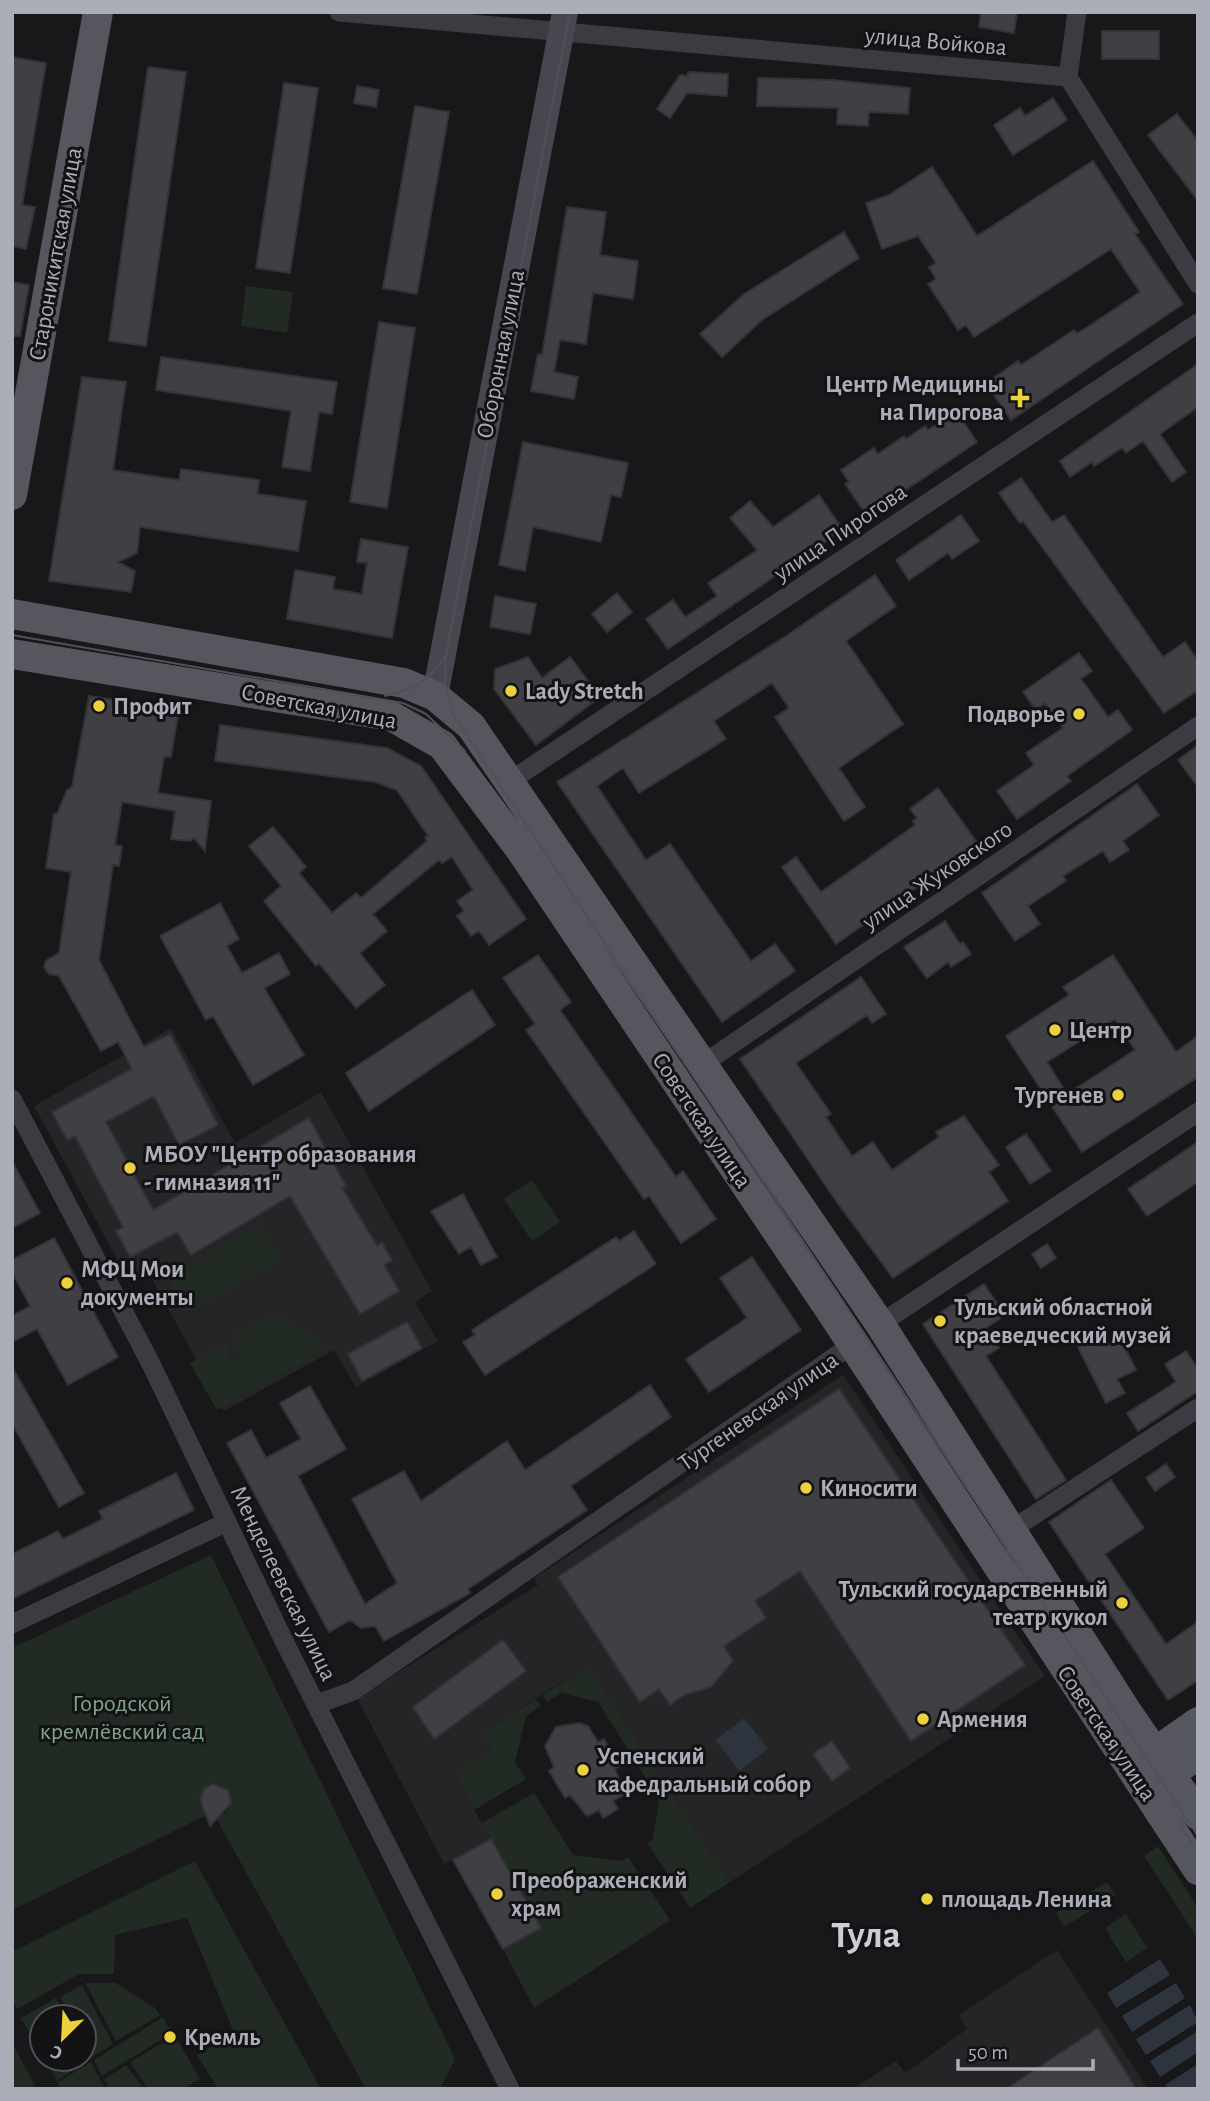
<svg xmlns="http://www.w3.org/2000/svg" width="1210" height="2101" viewBox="0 0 1210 2101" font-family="'Alegreya Sans',sans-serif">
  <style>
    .built { fill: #252427 }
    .green { fill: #222a24 }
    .water { fill: #2e343e }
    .building { fill: #404044; stroke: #333236; stroke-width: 2; fill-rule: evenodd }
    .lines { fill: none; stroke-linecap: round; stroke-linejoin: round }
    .minor { stroke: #3b3b41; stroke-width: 19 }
    .secondary { stroke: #47484f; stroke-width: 26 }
    .primary { stroke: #55565e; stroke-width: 30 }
    .tram { stroke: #505158; stroke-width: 2 }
    .poi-dot { fill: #ebd13f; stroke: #131315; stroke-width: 2.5 }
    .labels { text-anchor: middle; stroke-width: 6; stroke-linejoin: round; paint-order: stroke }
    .street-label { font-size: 24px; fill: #abadb9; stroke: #131315 }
    .poi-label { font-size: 24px; font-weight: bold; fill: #abadb9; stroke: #131315; text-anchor: start }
    .park-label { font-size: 24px; fill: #83a38b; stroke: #131315 }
    .town-label { font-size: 38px; font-weight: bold; fill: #cccdd5; stroke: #131315 }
  </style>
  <rect width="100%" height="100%" fill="#18181a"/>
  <path class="built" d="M171,1028L235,1143L321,1092L432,1291L415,1302L438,1341L356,1387L334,1350L224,1411L147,1270L128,1279L34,1106Z
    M843,1375L1045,1676L730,1882L588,1666L481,1733L492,1751L454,1775L491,1839L444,1864L357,1698L538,1585L534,1578Z
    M1057,1950L1148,2089H853L896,2061L905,2073L967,2029L959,2015Z"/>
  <path class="green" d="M246,286L293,292L287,333L241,326Z
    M532,1180L560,1222L532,1241L504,1199Z
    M259,1225L280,1259L187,1312L168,1277Z
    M274,1313L328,1348L217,1410L190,1363L226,1343L230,1350L226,1352L233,1363L243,1358L230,1339Z
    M211,1555L455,2059L440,2089H366L215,1816L225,1813L231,1803L229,1793L221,1785L210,1786L202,1792L200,1804L209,1814L12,1910V1648Z
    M588,1666L730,1882L690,1908L647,1843L653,1839L659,1799L598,1702L561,1693L547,1702L543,1695Z
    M536,1699L541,1706L526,1716L515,1762L526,1779L474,1810L454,1774L492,1751L481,1733Z
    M534,1793L573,1855L622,1861L628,1857L670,1920L534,2008L503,1949L541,1928L482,1823Z
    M1158,1846L1198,1908V1939L1144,1856Z
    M195,1861L321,2089H218L197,2055L235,2035L187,1918L115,1935L114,1974H79L17,2009L12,2000V1952Z
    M1107,1882L1115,1895L1064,1927L1056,1913Z
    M1126,1914L1147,1948L1126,1962L1105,1928Z
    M85,1983H116L155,2008L160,2015L116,2041Z
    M82,1985L113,2044L92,2057L84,2042V2017H71L60,1997Z
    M56,1998L66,2016L42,2017V2029L31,2035L21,2018Z
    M163,2017L172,2033L102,2076L94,2060Z
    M175,2036L200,2079L183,2089H148L130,2062Z
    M12,2043L37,2089H12Z
    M84,2049L89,2059L57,2081L45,2059H84Z
    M91,2062L105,2089H61L58,2082Z
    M126,2065L144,2089H109L104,2079Z"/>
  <path class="water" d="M744,1718L768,1749L739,1771L715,1740Z
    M1160,1959L1170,1975L1116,2008L1107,1993Z
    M1176,1983L1185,1998L1132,2032L1122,2016Z
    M1190,2005L1198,2022L1146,2055L1136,2039Z
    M1198,2031V2052L1160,2077L1150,2061Z
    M1198,2064V2086L1193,2089H1168L1165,2085Z"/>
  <path class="building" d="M981,12H1017L1014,33L979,27Z
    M1102,31H1159V59H1102Z
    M12,57L46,63L22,205L35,207L26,249L12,246Z
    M148,67L186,72L146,346L109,341Z
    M688,72L728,74L727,96L687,93L670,118L657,109L680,75L688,76Z
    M758,78L833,80L910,88L908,114L869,112L868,126L837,124L838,108L757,106Z
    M284,83L318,88L290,273L256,268Z
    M357,86L379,90L376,107L354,103Z
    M1053,98L1067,120L1013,155L994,125L1020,108L1025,116Z
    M415,106L449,112L417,294L383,288Z
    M1177,114L1198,141V201L1148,135Z
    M1093,161L1139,232L1135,234L1183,304L1011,420L986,383L1018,361L1021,365L1074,330L1077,333L1086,328L1140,292L1111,249L974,337L966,325L958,330L928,284L936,279L929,267L936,263L918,236L882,249L866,203L889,195L932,167L977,236Z
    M567,207L606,212L600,255L638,261L633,299L593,293L586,344L560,340L554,372L578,377L574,399L531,391L538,354L542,355Z
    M844,232L859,258L762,320L722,357L700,334L744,294Z
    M12,282L29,285L20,336H12Z
    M379,322L415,328L387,508L350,502Z
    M161,357L337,382L332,414L319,412L310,471L282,467L291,411L156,390Z
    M1198,364V407L1160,434L1186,472L1172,482L1143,441L1126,453L1122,448L1094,466L1092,462L1070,477L1060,461Z
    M82,377L126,382L113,470L179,480L181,469L259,480L257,494L306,501L298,551L140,527L137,553L118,562L135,571L131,592L49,581Z
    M956,411L977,442L867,516L845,484L849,482L841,470L874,448L878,454L904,436L906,439L925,426L928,430Z
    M523,442L628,463L621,497L611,495L601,542L533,527L525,571L499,565Z
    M1021,478L1052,522L1064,515L1163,657L1185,642L1198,661V690L1164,713L1023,521L1020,523L999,493Z
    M819,495L843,530L668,649L646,619L673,600L685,617L717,596L708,583L757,550L730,518L750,501L773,527Z
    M961,515L979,541L952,559L948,553L909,580L896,560Z
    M361,539L408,547L392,638L287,619L295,570L335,577L333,589L362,594L367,563L357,562Z
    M875,575L896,606L846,641L903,724L839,768L865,807L844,821L775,717L789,708L772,683L714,721L726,739L639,793L623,768L597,786L646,860L670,844L751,961L775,944L795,971L722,1022L557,782L786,636Z
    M617,593L632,612L607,632L592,614Z
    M495,596L536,604L530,634L490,627Z
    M1079,653L1092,671L1081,679L1108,717L1118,710L1132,730L1067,776L1071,781L1017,819L997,791L1034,765L1026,753L1063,728L1045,703L1036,710L1023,692Z
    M528,657L542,678L570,657L600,697L536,745L494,689L495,669Z
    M89,696L179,709L171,757H164L158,793L211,801L205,851L194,838L190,841L171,839L175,811L122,802L115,845L122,846L119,866L113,865L99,960L144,1047L170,1034L218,1125L179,1145L154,1096L106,1122L153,1210L309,1118L346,1186L342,1188L377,1246L382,1243L392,1260L384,1265L399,1291L360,1314L290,1196L191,1255L177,1232L130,1257L116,1231L123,1227L75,1136L67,1140L52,1112L132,1069L118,1042L101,1051L59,976L49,974L44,967L46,961L59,953L71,872L46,868L54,814H57L67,790L72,787Z
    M220,725L387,748L421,766L526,919L489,945L479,931L471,936L457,916L464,911L457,901L473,890L452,857L442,863L439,860L373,914L387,931L360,953L385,985L356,1008L319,963L316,966L264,901L281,886L249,846L273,827L306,867L299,873L332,913L356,893L361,898L427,841L425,837L428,836L397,790L375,782L215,761Z
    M1198,745V787L1178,760Z
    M1137,784L1159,815L1123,841L1129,850L1110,862L1103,851L1063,876L1066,881L1028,906L1040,924L1015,941L982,893Z
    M938,788L978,844L836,944L782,867L796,857L821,892L915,825L913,821L917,818L910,809Z
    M220,903L239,939L227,946L242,973L279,953L290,974L264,988L304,1055L253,1085L213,1016L206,1020L160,936Z
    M945,921L960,944L963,942L971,954L951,967L948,962L927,978L904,947Z
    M538,955L571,1002L560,1010L676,1177L683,1171L716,1219L681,1243L649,1196L644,1199L526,1030L535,1024L503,978Z
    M1113,955L1176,1052L1198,1036V1077L1082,1152L1006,1036L1069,995L1063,987ZM1115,1019L1135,1050L1067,1094L1047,1062Z
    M861,977L886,1014L872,1023L867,1015L796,1063L831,1114L826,1117L852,1156L873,1142L892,1170L939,1137L936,1132L964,1116L999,1165L989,1172L1008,1201L893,1278L836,1201L740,1059Z
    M472,990L495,1025L369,1111L346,1073Z
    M1026,1134L1051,1171L1030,1184L1006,1147Z
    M1198,1142V1182L1147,1216L1128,1189Z
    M12,1161L40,1213L12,1228Z
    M463,1194L497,1257L481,1265L471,1247L459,1254L431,1211Z
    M634,1231L656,1264L485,1375L463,1342L475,1335L472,1330L616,1237L619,1241Z
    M54,1238L118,1357L68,1385L37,1329L12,1342V1316L30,1306L12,1272V1260Z
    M1047,1244L1056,1258L1041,1268L1032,1254Z
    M752,1257L801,1330L709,1392L686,1359L747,1318L720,1278Z
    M984,1284L1005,1315L986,1328L999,1348L986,1356L1066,1480L1036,1499L923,1324Z
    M407,1322L422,1348L362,1381L348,1354Z
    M1120,1337L1136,1370L1117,1379L1125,1393L1106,1403L1078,1347L1097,1338L1101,1346Z
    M1186,1351L1198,1369V1391L1138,1431L1127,1413L1176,1382L1165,1364Z
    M12,1367L84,1493L59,1507L12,1424Z
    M650,1385L671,1417L571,1486L587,1510L468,1589L470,1593L384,1641L375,1626L361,1628L350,1620L329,1632L227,1443L251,1430L266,1458L301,1439L280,1403L310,1386L346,1449L298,1476L365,1604L397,1583L352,1499L404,1471L421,1501L507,1441L525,1470Z
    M839,1389L1025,1665L911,1741L800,1571L755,1601L766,1618L724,1646L733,1661L711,1687L684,1695L670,1705L659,1689L640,1702L558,1577Z
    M1166,1464L1175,1477L1155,1491L1146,1478Z
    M176,1473L194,1510L12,1599V1554L58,1531L63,1539L103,1519L99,1511Z
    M1111,1480L1144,1528L1105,1554L1166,1644L1198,1622V1680L1168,1700L1049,1522Z
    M503,1640L526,1671L434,1739L413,1707Z
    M579,1723L588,1726L598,1742L604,1739L620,1766L615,1769L625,1794L613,1801L618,1809L603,1818L599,1810L587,1816L570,1795L565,1798L549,1771L554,1767L545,1746L556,1727Z
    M832,1741L850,1768L832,1781L813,1754Z
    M213,1784L228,1790L231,1803L210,1826L200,1799L204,1789Z
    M491,1839L541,1928L503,1949L453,1860Z
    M1098,2028L1136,2089H1006Z"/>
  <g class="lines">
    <path class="minor" d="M339,12L1068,77
      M1077,12L1068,77L1198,284
      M510,781L1198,323
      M703,1064L1198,726
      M12,1099L151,1364L284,1641L510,2089
      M880,1324L1198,1112
      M1011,1530L1198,1408
      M12,1624L227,1522
      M317,1704L353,1691L853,1344"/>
    <path class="secondary" d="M435,696L565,12"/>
    <path class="primary" d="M12,495L98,12
      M12,614L404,683L435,696L471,726L880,1324L1127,1712L1198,1815
      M12,654L391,716L442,745L520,849L832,1313L1198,1870
      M1141,1762L1198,1722
      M1152,1779L1171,1773L1198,1755"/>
    <path class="tram" d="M570,12L446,655L445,685L454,716L1198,1836
      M12,635L403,703L426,714L465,751
      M385,696C414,690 431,680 446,655
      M1182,1829L1198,1852"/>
  </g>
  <g class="poi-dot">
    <path d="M1016.5 387.5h7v7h7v7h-7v7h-7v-7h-7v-7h7z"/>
    <circle cx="511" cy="691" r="7"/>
    <circle cx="99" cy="706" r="7"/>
    <circle cx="1079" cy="714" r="7"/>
    <circle cx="1055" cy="1030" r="7"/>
    <circle cx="1118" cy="1095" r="7"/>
    <circle cx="130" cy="1168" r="7"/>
    <circle cx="67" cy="1283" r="7"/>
    <circle cx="940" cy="1321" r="7"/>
    <circle cx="806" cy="1488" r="7"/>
    <circle cx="1122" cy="1603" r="7"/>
    <circle cx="923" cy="1719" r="7"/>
    <circle cx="583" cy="1770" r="7"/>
    <circle cx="497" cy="1894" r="7"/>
    <circle cx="927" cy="1899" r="7"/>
    <circle cx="170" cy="2037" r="7"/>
  </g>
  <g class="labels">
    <g class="street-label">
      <text transform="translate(936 41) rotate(5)" y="8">улица Войкова</text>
      <text transform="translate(55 254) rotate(-80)" y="8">Староникитская улица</text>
      <text transform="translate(500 354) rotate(-79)" y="8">Оборонная улица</text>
      <text transform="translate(840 532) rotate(-34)" y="8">улица Пирогова</text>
      <text transform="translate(319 706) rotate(11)" y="8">Советская улица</text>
      <text transform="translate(937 875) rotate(-34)" y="8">улица Жуковского</text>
      <text transform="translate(702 1120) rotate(56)" y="8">Советская улица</text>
      <text transform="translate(758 1411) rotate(-35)" y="8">Тургеневская улица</text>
      <text transform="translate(284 1583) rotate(64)" y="8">Менделеевская улица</text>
      <text transform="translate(1107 1733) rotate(56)" y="8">Советская улица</text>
    </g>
    <g class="poi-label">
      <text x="1004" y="392" text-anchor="end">Центр Медицины<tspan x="1004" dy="28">на Пирогова</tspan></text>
      <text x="525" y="699">Lady Stretch</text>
      <text x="113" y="714">Профит</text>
      <text x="1065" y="722" text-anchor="end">Подворье</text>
      <text x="1069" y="1038">Центр</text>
      <text x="1104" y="1103" text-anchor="end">Тургенев</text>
      <text x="144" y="1162">МБОУ "Центр образования<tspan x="144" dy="28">- гимназия 11"</tspan></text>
      <text x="81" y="1277">МФЦ Мои<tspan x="81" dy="28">документы</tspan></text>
      <text x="954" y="1315">Тульский областной<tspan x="954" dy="28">краеведческий музей</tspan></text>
      <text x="820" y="1496">Киносити</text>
      <text x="1108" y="1597" text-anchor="end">Тульский государственный<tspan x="1108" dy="28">театр кукол</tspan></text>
      <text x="937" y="1727">Армения</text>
      <text x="597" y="1764">Успенский<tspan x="597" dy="28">кафедральный собор</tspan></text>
      <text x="511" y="1888">Преображенский<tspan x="511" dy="28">храм</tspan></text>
      <text x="941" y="1907">площадь Ленина</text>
      <text x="184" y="2045">Кремль</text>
    </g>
    <g class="park-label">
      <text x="122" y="1711">Городской<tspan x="122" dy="28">кремлёвский сад</tspan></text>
    </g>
    <g class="town-label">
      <text x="866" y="1947">Тула</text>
    </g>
  </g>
  <rect width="1210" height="2101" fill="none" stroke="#abadb9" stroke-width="28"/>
  <g transform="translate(63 2038) rotate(204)"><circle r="33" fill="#131315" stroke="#505157" stroke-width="2"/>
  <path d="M0-5L12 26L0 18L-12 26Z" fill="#ebd13f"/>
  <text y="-10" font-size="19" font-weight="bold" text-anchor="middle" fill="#abadb9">С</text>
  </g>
  <path d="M958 2059v10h135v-10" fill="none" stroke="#abadb9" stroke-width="3.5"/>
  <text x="968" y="2059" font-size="21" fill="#abadb9" stroke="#131315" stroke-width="5" paint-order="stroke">50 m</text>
</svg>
